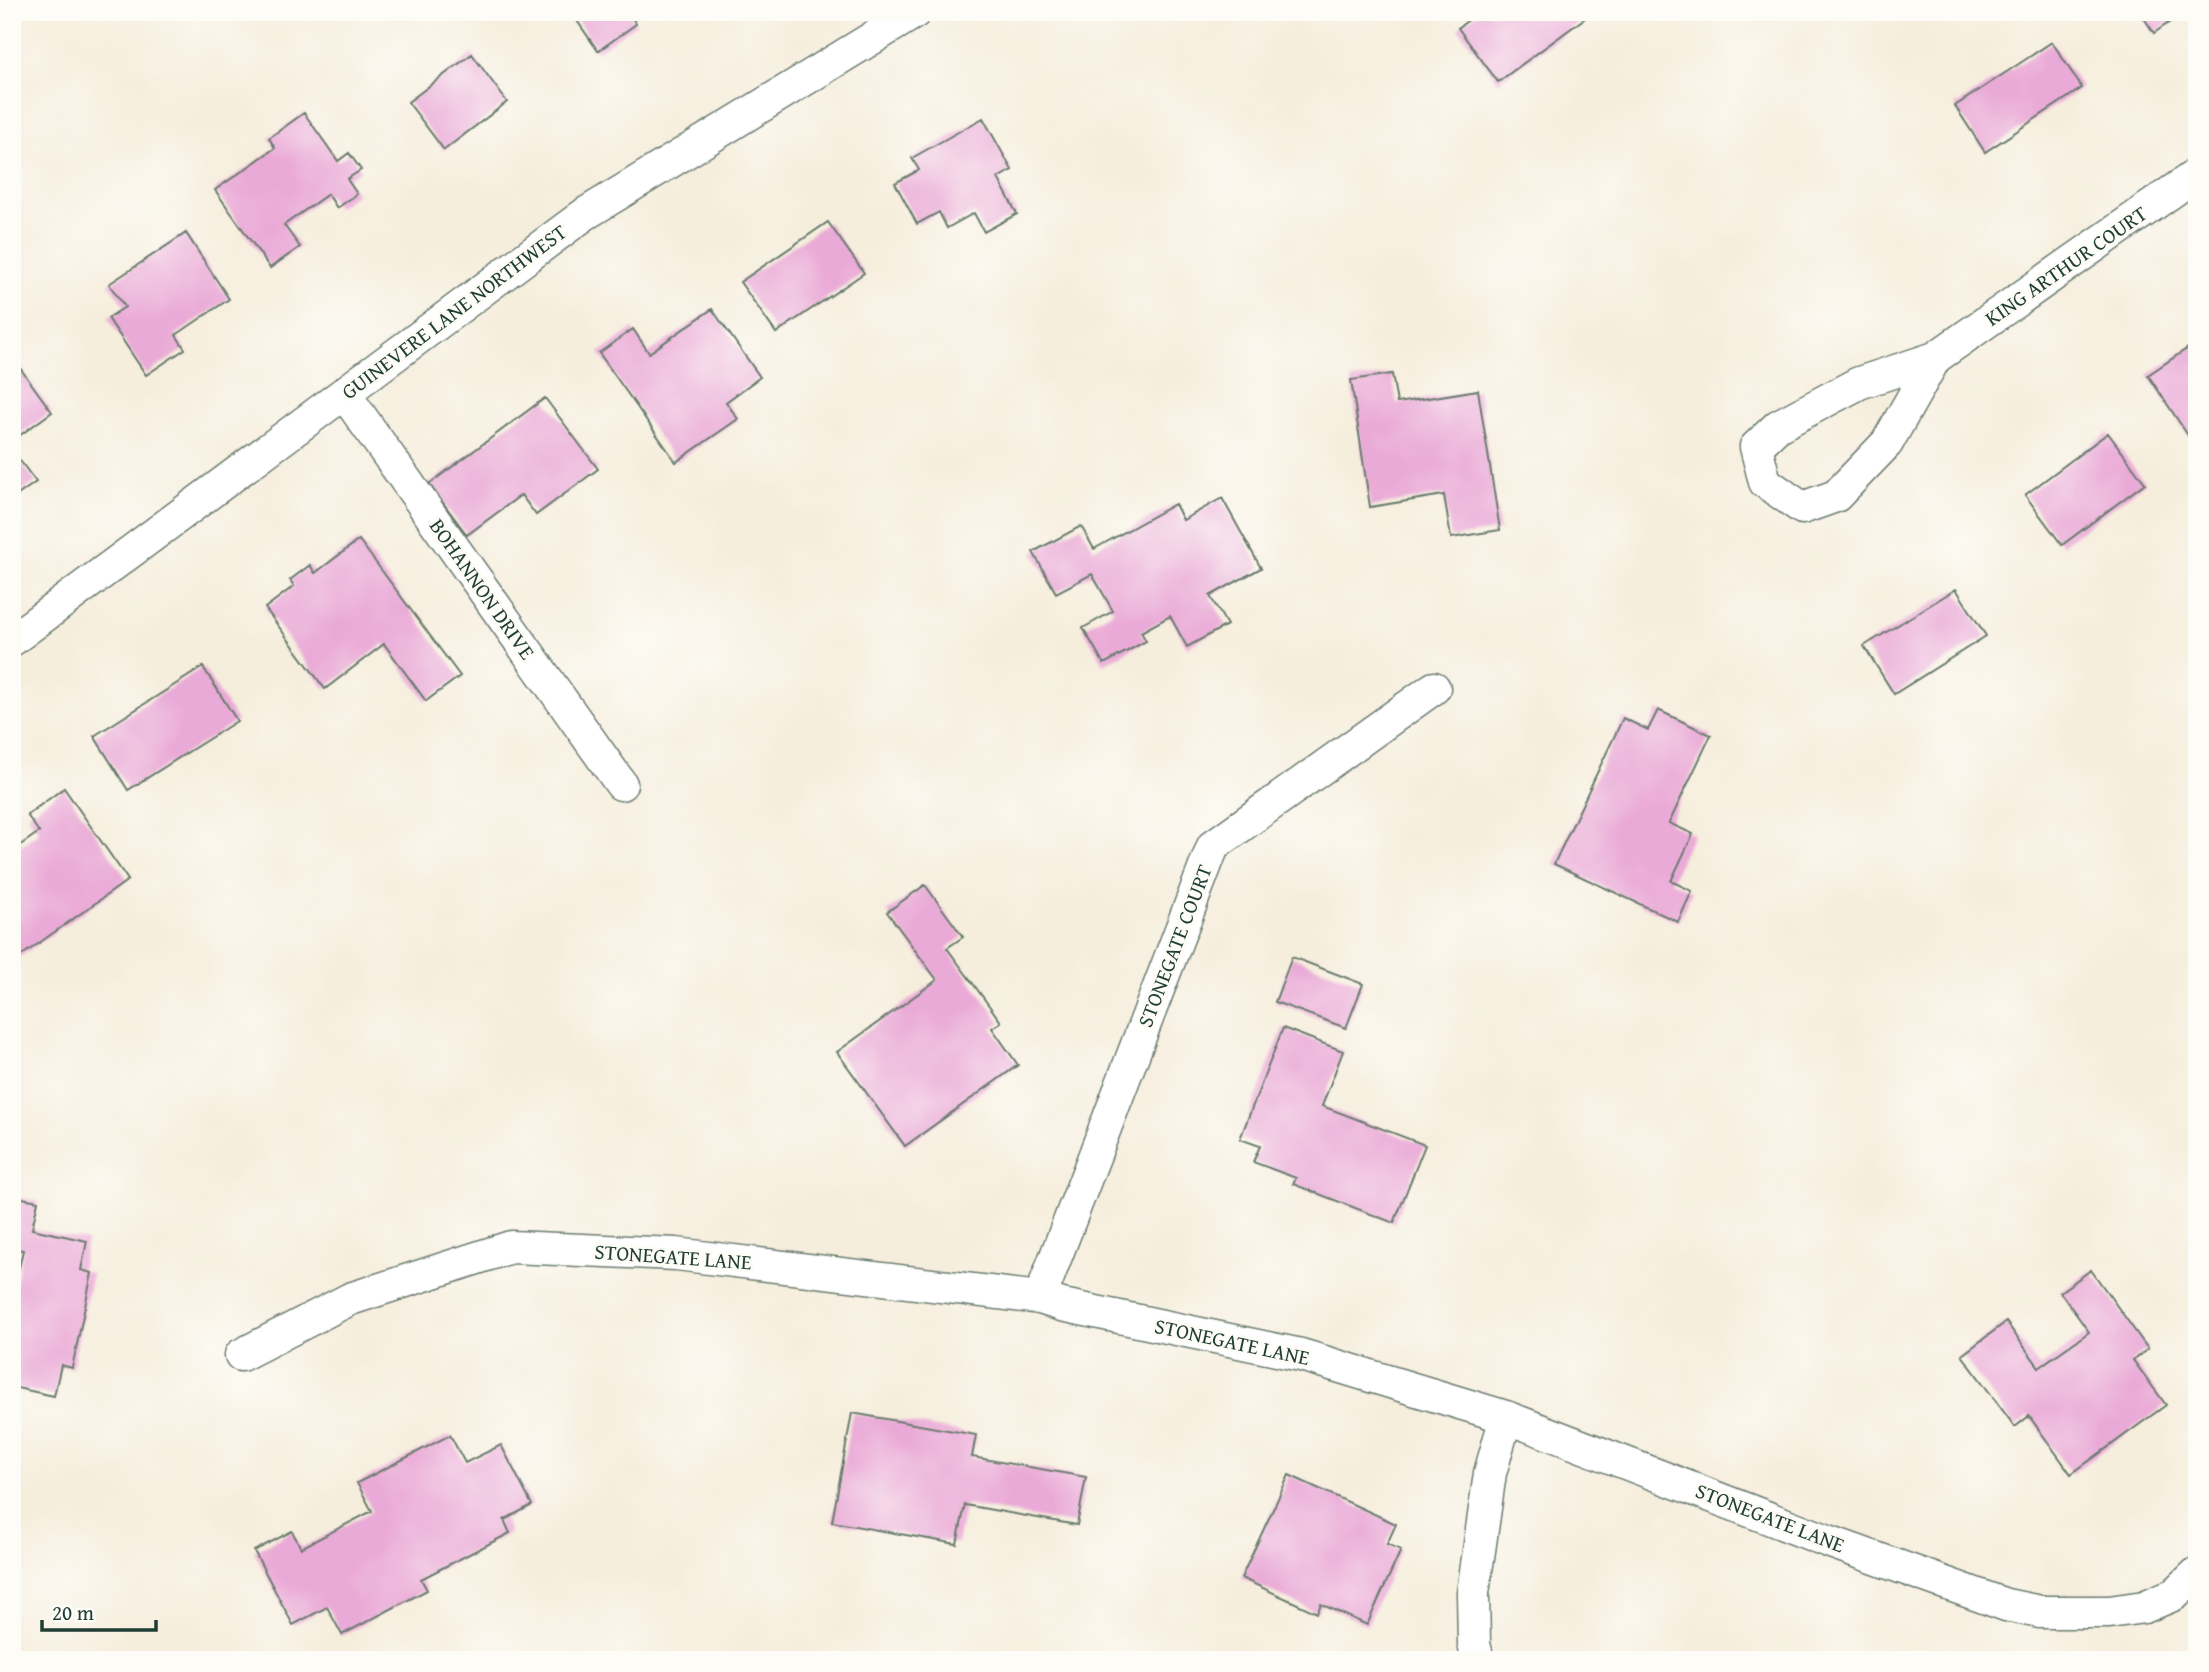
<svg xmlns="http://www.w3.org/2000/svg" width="2209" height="1672" viewBox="0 0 2209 1672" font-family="'Gentium Book Plus',serif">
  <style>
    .building { fill: #eaaad7 }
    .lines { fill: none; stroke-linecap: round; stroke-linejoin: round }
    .minor-casing { stroke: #6a7b6f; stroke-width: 35 }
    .minor { stroke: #fff; stroke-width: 32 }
    .labels { text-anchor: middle; stroke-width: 6; stroke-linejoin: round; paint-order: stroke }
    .street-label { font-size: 21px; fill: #1f3d34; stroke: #fdfcf7 }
  </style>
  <rect width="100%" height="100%" fill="#fdfcf7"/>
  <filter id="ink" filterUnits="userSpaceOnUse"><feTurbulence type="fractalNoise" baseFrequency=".0143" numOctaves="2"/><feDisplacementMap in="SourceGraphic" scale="14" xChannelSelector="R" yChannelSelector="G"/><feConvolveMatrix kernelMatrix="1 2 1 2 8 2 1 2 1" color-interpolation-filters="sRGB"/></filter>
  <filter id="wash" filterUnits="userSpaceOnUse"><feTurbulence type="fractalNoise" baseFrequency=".00686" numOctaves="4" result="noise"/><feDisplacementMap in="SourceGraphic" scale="28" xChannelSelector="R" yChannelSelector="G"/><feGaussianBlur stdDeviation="1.57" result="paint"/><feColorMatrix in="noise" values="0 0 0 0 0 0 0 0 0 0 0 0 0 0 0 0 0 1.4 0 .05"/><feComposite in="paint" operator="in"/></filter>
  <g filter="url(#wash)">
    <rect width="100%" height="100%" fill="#f6eedd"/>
    <g id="blocks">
      <path class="building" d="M571,12H628L636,24L598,51Z
        M1479,12H1580L1585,18L1498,82L1458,28Z
        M2140,12H2184L2154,33Z
        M2052,42L2082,88L1985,152L1955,106Z
        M472,54L507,102L444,150L408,102Z
        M304,113L338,161L349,153L361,170L347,179L357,194L337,208L328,194L284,225L300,247L270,268L215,190L275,148L269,138Z
        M983,118L1012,170L998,178L1017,214L984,232L974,213L947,228L939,212L917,224L895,183L919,170L912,158Z
        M828,222L864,273L776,333L740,282Z
        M186,233L229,299L176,335L185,349L146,375L108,318L125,307L109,284Z
        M712,309L760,377L726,402L738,419L676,462L599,353L633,329L649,353Z
        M2197,342V432L2189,437L2148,375Z
        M12,357L52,412L12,441Z
        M1392,374L1397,403L1478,390L1500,530L1451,538L1444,495L1370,507L1351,380Z
        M545,398L598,469L536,515L521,495L467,535L429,484Z
        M2108,433L2145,483L2062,545L2025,495Z
        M12,450L36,482L12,499Z
        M1222,498L1261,568L1210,596L1227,625L1187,647L1170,616L1141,632L1146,641L1104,664L1083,628L1113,611L1092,574L1056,593L1033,552L1081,526L1094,549L1175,504L1183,520Z
        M359,540L460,676L426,701L384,644L325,689L265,608L294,586L290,580L310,565L315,573Z
        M1956,589L1986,636L1894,694L1864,646Z
        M203,667L237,721L128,790L94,736Z
        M1658,710L1711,735L1669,823L1693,834L1671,881L1692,891L1678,922L1554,864L1623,718L1648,730Z
        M64,788L128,880L18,958L12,951V851L39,832L27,815Z
        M925,885L963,937L947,948L1001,1022L992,1028L1018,1065L905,1146L837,1052L937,980L887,912Z
        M1292,957L1363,984L1346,1028L1275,1002Z
        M1283,1028L1343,1051L1322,1106L1425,1145L1394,1223L1293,1184L1296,1178L1253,1162L1260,1146L1240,1139Z
        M12,1196L38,1201L32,1229L87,1241L81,1270L92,1273L72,1368L61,1365L54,1396L12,1387V1286H15L23,1250L12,1248Z
        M2091,1270L2148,1349L2133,1360L2166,1405L2071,1474L2029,1416L2015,1427L1962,1355L2006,1322L2039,1367L2089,1332L2060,1292Z
        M852,1413L976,1435L972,1457L1086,1477L1077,1525L965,1505L957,1544L832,1522Z
        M450,1435L465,1463L501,1445L532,1505L504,1520L510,1533L421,1579L427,1590L342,1635L327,1607L293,1625L254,1551L292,1531L301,1548L372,1511L357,1483Z
        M1289,1475L1396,1524L1387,1544L1401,1550L1367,1625L1321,1604L1317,1613L1241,1578Z"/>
    </g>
  </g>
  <g filter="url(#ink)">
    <use href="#blocks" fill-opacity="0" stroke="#6a7b6f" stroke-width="2"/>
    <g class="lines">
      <g class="minor-casing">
        <path id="minor" d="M1935,358L1887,443L1836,496L1802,508L1765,482L1756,447L1778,426L1859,383L1935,358L2197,174
          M344,393L621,784
          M12,640L585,214L915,12
          M1040,1298L1213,846L1434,688
          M241,1355L350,1299L511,1247L676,1254L1040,1298L1062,1305L1301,1355L1506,1417L1828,1541L2006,1605L2040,1612H2109L2144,1607L2175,1594L2197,1573
          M1478,1660L1474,1644L1473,1593L1490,1473L1506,1417"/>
      </g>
      <use href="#minor" class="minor"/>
    </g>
  </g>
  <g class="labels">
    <g class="street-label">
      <text transform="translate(2066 266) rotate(-35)" y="7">KING ARTHUR COURT</text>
      <text transform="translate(454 312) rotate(-37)" y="7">GUINEVERE LANE NORTHWEST</text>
      <text transform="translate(482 589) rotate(55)" y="7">BOHANNON DRIVE</text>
      <text transform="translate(1175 946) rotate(-69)" y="7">STONEGATE COURT</text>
      <text transform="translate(673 1257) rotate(4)" y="7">STONEGATE LANE</text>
      <text transform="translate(1232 1342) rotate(12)" y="7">STONEGATE LANE</text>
      <text transform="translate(1770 1518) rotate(21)" y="7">STONEGATE LANE</text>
    </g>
  </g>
  <rect width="2209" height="1672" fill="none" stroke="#fdfcf7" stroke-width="42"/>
  <path d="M42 1620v10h114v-10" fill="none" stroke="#1f3d34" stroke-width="3.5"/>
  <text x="52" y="1620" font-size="21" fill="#1f3d34" stroke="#fdfcf7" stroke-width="5" paint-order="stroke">20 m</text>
</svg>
